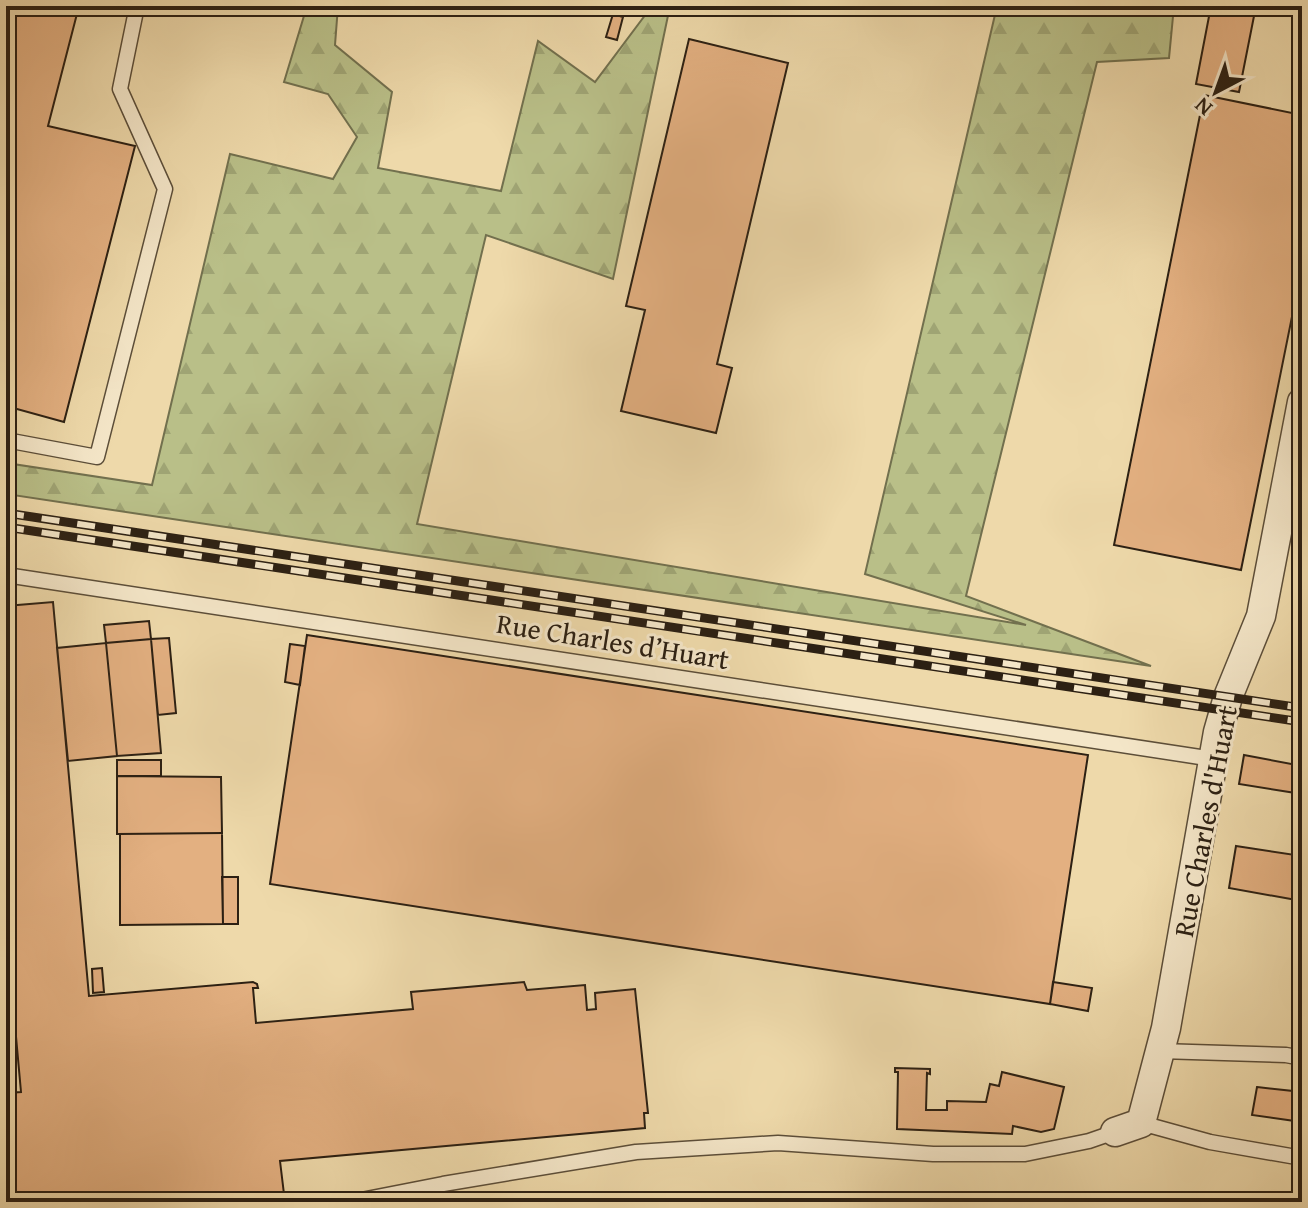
<svg xmlns="http://www.w3.org/2000/svg" width="1308" height="1208" viewBox="0 0 1308 1208" font-family="'Gentium Book Plus',serif">
  <style>
    .forest { fill: url(#forest-firs); stroke: #72704e; stroke-width: 2 }
    .building { fill: #e3b081; stroke: #2c2013; stroke-width: 2 }
    .lines { fill: none; stroke-linecap: round; stroke-linejoin: round }
    .service-casing { stroke: #5c4e39; stroke-width: 17 }
    .minor-casing { stroke: #5c4e39; stroke-width: 31 }
    .service { stroke: #f4e6c8; stroke-width: 14 }
    .minor { stroke: #f4e6c8; stroke-width: 28 }
    .rail-casing { stroke: #2c2013; stroke-width: 9 }
    .rail { stroke: #f4e6c8; stroke-width: 6; stroke-dasharray: 18; stroke-linecap: butt }
    .labels { text-anchor: middle; stroke-width: 6; stroke-linejoin: round; paint-order: stroke }
    .street-label { font-size: 28px; fill: #2c2013; stroke: #f4e6c8 }
  </style>
  <defs>
    <pattern id="forest-firs" width="22" height="20" patternUnits="userSpaceOnUse" patternTransform="scale(2)"><rect width="22" height="20" fill="#b9bf88"/><path d="M5 1l3.5 6h-7zM16 11l3.5 6h-7z" fill="#9fa474"/></pattern>
  </defs>
  <rect width="100%" height="100%" fill="#eed9aa"/>
  <filter id="stains"><feTurbulence type="fractalNoise" baseFrequency=".0025" numOctaves="4"/><feColorMatrix values="0 0 0 0 .2 0 0 0 0 .09 0 0 0 0 .02 0 0 0 .5 -.17"/></filter>
  <radialGradient id="worn" r=".72"><stop offset=".6" stop-color="#630" stop-opacity="0"/><stop offset="1" stop-color="#630" stop-opacity=".3"/></radialGradient>
  <path class="forest" d="M307,6H338L335,45L392,92L378,168L501,191L538,41L595,82L652,6H670L613,279L486,235L417,524L1026,625L865,574L997,6H1174L1169,58L1097,62L966,596L1151,666L6,494V463L152,485L230,154L333,179L357,137L328,94L284,82Z"/>
  <path class="building" d="M6,6H79L48,126L135,146L64,422L6,406Z
    M1211,6H1256L1239,92L1196,84Z
    M613,14L623,17L617,40L606,37Z
    M689,39L788,63L717,364L732,368L716,433L621,411L645,310L626,306Z
    M1204,95L1302,115V267L1241,570L1114,545Z
    M53,602L89,996L253,982L257,984L258,988H253L256,1023L413,1009L411,992L524,982L527,990L585,985L587,1010L596,1009L595,993L635,989L648,1113H644L645,1128L280,1161L284,1194L193,1202H6V1093L21,1092L6,926V606Z
    M149,621L151,639L106,643L104,625Z
    M307,635L1088,755L1050,1004L270,884Z
    M169,638L176,713L158,715L151,639Z
    M151,639L161,753L117,756L106,643Z
    M106,643L117,756L68,761L57,648Z
    M290,644L305,646L300,685L285,682Z
    M1244,755L1302,766V794L1239,784Z
    M117,760H161V776H117Z
    M117,776L221,777L222,833L117,834Z
    M222,833L223,924L120,925V834Z
    M1236,846L1302,856V901L1229,888Z
    M222,877H238V924H223Z
    M102,968L104,992L93,993L92,969Z
    M1053,982L1092,988L1088,1011L1050,1004Z
    M895,1068L930,1069V1074L927,1073L926,1110H947V1101L986,1102L990,1084L999,1086L1002,1072L1064,1087L1054,1129L1041,1132L1013,1126L1012,1134L897,1129L898,1072H895Z
    M1257,1087L1302,1092V1122L1252,1115Z"/>
  <g class="lines">
    <g class="service-casing">
      <path id="service" d="M6,440L97,457L165,189L120,89L137,6
        M6,575L1213,759
        M1160,1051L1286,1055L1302,1058
        M1141,1123L1210,1142L1302,1158
        M351,1202L443,1184L636,1152L778,1143L933,1154H1025L1089,1141L1115,1132"/>
    </g>
    <g class="minor-casing">
      <path id="minor" d="M1115,1132L1141,1123L1166,1028L1218,732L1228,697L1261,616L1302,402"/>
    </g>
    <use href="#service" class="service"/>
    <use href="#minor" class="minor"/>
    <g class="rail-casing">
      <path id="rail" d="M6,513L1302,708
        M6,527L1302,722"/>
    </g>
    <use href="#rail" class="rail"/>
  </g>
  <g class="labels">
    <g class="street-label">
      <text transform="translate(613 641) rotate(9)" y="10">Rue Charles d’Huart</text>
      <text transform="translate(1205 821) rotate(-79)" y="10">Rue Charles d'Huart</text>
    </g>
  </g>
  <rect width="1308" height="1208" fill="none" stroke="#eed9aa" stroke-width="32"/>
  <rect x="8" y="8" width="1292" height="1192" fill="none" stroke="#2c2013" stroke-width="4"/>
  <rect x="16" y="16" width="1276" height="1176" fill="none" stroke="#2c2013" stroke-width="2"/>
  <g transform="translate(1216 92) rotate(221)" stroke="#f4e6c8" stroke-width="6" paint-order="stroke">
  <path d="M0-6L14 30L0 20L-14 30Z" fill="#2c2013"/>
  <text y="-12" font-size="22" font-weight="bold" text-anchor="middle" fill="#2c2013">N</text>
  </g>
  <rect width="100%" height="100%" filter="url(#stains)"/>
  <rect width="100%" height="100%" fill="url(#worn)"/>
</svg>
